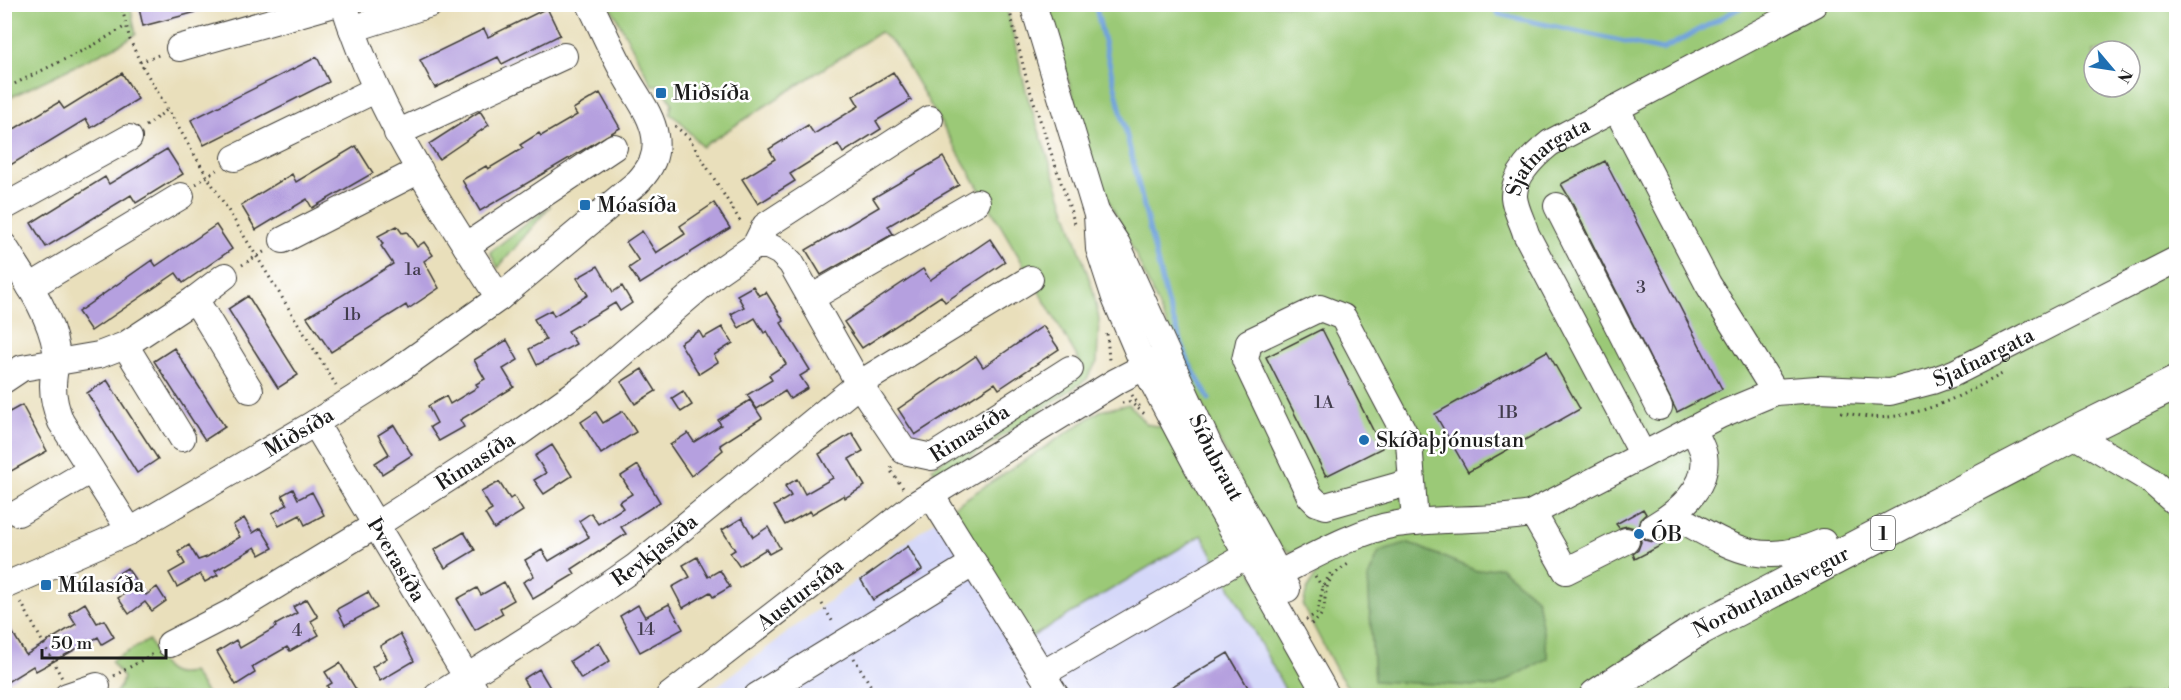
<svg xmlns="http://www.w3.org/2000/svg" width="2181" height="700" viewBox="0 0 2181 700" font-family="'Libre Bodoni',serif">
  <style>
    .built { fill: #d5d8f9 }
    .green { fill: #9bc977; stroke: #5c724a; stroke-width: 1.5; fill-rule: evenodd }
    .forest { fill: #7cad68; stroke: #4c6442; stroke-width: 1.5 }
    .lines { fill: none; stroke-linecap: round; stroke-linejoin: round }
    .stream { stroke: #6fa2db; stroke-width: 5 }
    .building { fill: #b5a0df }
    .minor-casing { stroke: #3b3934; stroke-width: 28 }
    .highway-casing { stroke: #3b3934; stroke-width: 35 }
    .path { stroke: #3b3934; stroke-width: 3; stroke-dasharray: 1.5 4.5; stroke-linecap: butt }
    .minor { stroke: #fff; stroke-width: 26 }
    .highway { stroke: #fff; stroke-width: 33 }
    .poi-dot { fill: #1f6fb2; stroke: #fff; stroke-width: 2 }
    .labels { text-anchor: middle; stroke-width: 5; stroke-linejoin: round; paint-order: stroke }
    .number-label { font-size: 18px; fill: #423d4d }
    .shield { fill: #fff; stroke: #606060; stroke-width: 1.5 }
    .shield-label { font-size: 20px; font-weight: bold; fill: #1c1c1c }
    .poi-label { font-size: 21px; fill: #1c1c1c; stroke: #fff; text-anchor: start }
    .street-label { font-size: 21px; fill: #1c1c1c; stroke: #fff }
  </style>
  <rect width="100%" height="100%" fill="#fff"/>
  <filter id="ink" filterUnits="userSpaceOnUse"><feTurbulence type="fractalNoise" baseFrequency=".0167" numOctaves="2"/><feDisplacementMap in="SourceGraphic" scale="12" xChannelSelector="R" yChannelSelector="G"/><feConvolveMatrix kernelMatrix="1 2 1 2 8 2 1 2 1" color-interpolation-filters="sRGB"/></filter>
  <filter id="wash" filterUnits="userSpaceOnUse"><feTurbulence type="fractalNoise" baseFrequency=".008" numOctaves="4" result="noise"/><feDisplacementMap in="SourceGraphic" scale="24" xChannelSelector="R" yChannelSelector="G"/><feGaussianBlur stdDeviation="1.35" result="paint"/><feColorMatrix in="noise" values="0 0 0 0 0 0 0 0 0 0 0 0 0 0 0 0 0 1.4 0 .05"/><feComposite in="paint" operator="in"/></filter>
  <g filter="url(#wash)">
    <rect width="100%" height="100%" fill="#e9dfbb"/>
    <path class="built" d="M950,509L1030,638L1202,535L1288,695L704,696Z"/>
    <path class="green" d="M5,4L130,5L136,34L122,43L5,100Z
      M610,5H1006L1027,95L1093,290L1099,319L1097,362L1087,379L940,478L932,468L1083,367L896,46L880,32L702,147L681,122L670,114L672,103L661,85H652Z
      M1046,5H2176V695H1353L1339,675L1303,606L1307,589L1319,570L1307,550L1290,552L1272,542L1212,427L1133,249L1096,175ZM2094,51H2130V87H2094Z
      M551,205L498,268L490,252Z
      M1129,404L1146,424L1171,429L1322,695H1288L1202,535L1030,638L950,509L1100,411Z
      M149,640C159,661 166,681 192,672L208,695H114L121,685L123,678L111,661Z"/>
    <path class="forest" d="M1409,543L1477,571L1500,567L1537,599L1548,658L1495,687L1374,681L1368,578L1379,552Z"/>
    <g class="lines">
      <path class="stream" d="M1095,4L1167,302L1189,363L1209,399
        M1493,4L1498,14L1662,50L1747,4"/>
    </g>
    <g id="blocks">
      <path class="building" d="M138,4H207L208,9L143,26Z
        M547,8L560,35L502,64L498,57L435,88L420,60L484,29L488,37Z
        M317,57L329,82L204,145L191,120Z
        M893,72L911,100L876,121L881,129L843,153L838,144L790,174L795,181L758,204L742,179L775,159L769,149L808,125L814,134L859,106L853,96Z
        M122,73L138,99L91,128L86,119L4,169V135L59,102L64,109Z
        M600,93L620,128L480,211L462,180L486,166L488,169L523,148L520,145L539,133L541,136L577,115L573,109Z
        M480,111L489,125L439,159L429,144Z
        M356,146L373,173L312,208L307,199L256,230L241,205L292,174L296,182Z
        M167,149L183,174L136,203L131,195L46,247L31,223L105,177L109,184Z
        M943,157L959,185L888,226L893,234L821,275L806,250L879,207L873,198Z
        M1605,161L1722,389L1677,412L1570,199L1561,184Z
        M714,203L730,228L640,284L629,268L639,261L626,242L642,231L656,253L685,234L680,226Z
        M216,225L232,249L183,283L176,273L91,331L78,312L152,260L156,266Z
        M397,226L402,233L407,232L417,247L424,242L433,255L424,261L439,288L408,309L406,305L331,352L307,317L393,264L381,246L383,244L378,236Z
        M990,239L1005,262L945,302L941,296L862,348L844,322L923,269L930,280Z
        M598,266L613,292L622,286L632,303L620,311L615,303L568,331L576,344L537,365L529,349L546,340L534,319L551,310L554,316L588,295L577,278Z
        M753,286L759,296L766,292L784,321L781,323L810,370L800,376L808,388L790,399L785,391L757,409L747,395L772,380L769,375L786,364L767,331L764,333L755,318L739,328L731,314L744,307L737,295Z
        M248,296L298,375L278,388L228,309Z
        M1043,326L1059,349L999,389L995,383L915,435L898,409L976,356L983,367Z
        M722,327L733,343L714,355L718,362L699,374L680,343L699,331L703,338Z
        M1322,329L1382,448L1326,476L1266,357Z
        M507,340L518,360L503,369L514,387L460,420L464,427L439,441L430,427L437,423L428,406L446,396L450,404L478,387L476,384L485,379L474,360Z
        M174,348L225,427L205,440L154,361Z
        M1547,351L1580,409L1468,472L1435,414Z
        M642,369L656,391L635,404L621,382Z
        M107,380L158,459L137,473L87,393Z
        M683,391L692,405L681,412L672,398Z
        M750,400L762,418L720,445L723,450L691,476L670,445L688,433L694,442L721,425L718,420Z
        M22,405L47,451L4,475V444L10,441L4,430V415Z
        M623,411L636,432L601,454L581,422L596,412L603,423Z
        M394,425L412,455L382,474L375,463L389,454L378,435Z
        M852,433L863,451L849,459L865,486L845,498L844,495L812,514L810,511L785,525L774,506L791,496L785,486L797,479L805,494L833,478L819,454Z
        M552,445L572,476L544,494L534,480L546,473L535,456Z
        M638,465L660,502L621,527L626,534L572,569L575,574L533,599L523,582L534,576L525,560L542,550L549,561L589,537L579,521L591,513L598,524L623,508L619,502L632,494L621,476Z
        M499,482L510,499L514,496L523,511L494,529L485,514L492,510L481,492Z
        M293,489L298,499L312,492L324,515L305,525L300,515L279,526L272,513L287,505L282,495Z
        M1643,509L1646,514L1640,520L1638,527L1640,534L1646,540L1653,542L1660,540L1662,545L1635,559L1633,554L1638,550L1641,542L1639,534L1634,528L1627,526L1619,528L1616,524Z
        M244,518L253,533L261,528L273,548L260,555L255,547L215,571L218,575L205,582L200,574L177,587L169,573L185,564L178,552L189,545L198,560L207,557L240,537L233,525Z
        M742,518L753,537L768,527L780,548L769,554L766,549L739,566L730,553L735,550L722,530Z
        M464,532L475,550L445,568L434,550Z
        M908,546L922,570L873,600L861,580Z
        M697,557L708,577L720,570L730,587L713,597L710,592L683,608L672,587L690,577L683,565Z
        M127,568L146,595L157,587L166,601L152,611L145,602L129,614L118,598L124,594L113,577Z
        M504,582L514,600L500,608L503,614L475,630L457,599L477,588L481,595Z
        M368,592L377,608L345,625L337,609Z
        M307,599L318,617L311,621L319,635L290,651L287,647L252,667L255,673L236,685L217,652L236,640L240,648L276,627L275,625L297,613L293,607Z
        M85,603L97,623L104,620L114,637L102,644L98,637L36,671L33,666L4,684V618L26,655L76,624L69,613Z
        M669,604L683,629L640,652L620,616L638,605L645,617Z
        M400,634L414,661L380,681L372,667L387,658L380,646Z
        M599,642L610,661L581,679L570,661Z
        M1228,653L1253,696H1156Z
        M340,663L360,696H333L327,686L332,683L325,672Z
        M539,669L555,696H533L523,679Z"/>
    </g>
  </g>
  <g filter="url(#ink)">
    <use href="#blocks" fill-opacity="0" stroke="#3b3934" stroke-width="1.5"/>
    <g class="lines">
      <g class="minor-casing">
        <g id="minor">
          <path d="M344,4C377,114 439,203 499,298"/>
          <path d="M1033,4L1097,215L1099,249L1115,298L1144,366L1206,483L1327,696"/>
          <path d="M352,29L430,4"/>
          <path d="M179,48L334,4"/>
          <path d="M1616,108L1708,284L1775,392"/>
          <path d="M397,133L564,56"/>
          <path d="M235,158L375,90"/>
          <path d="M1557,206L1659,407"/>
          <path d="M4,207L129,138"/>
          <path id="s1" d="M1098,215L1117,244L1210,448L1287,589"/>
          <path d="M283,240L420,170"/>
          <path d="M4,246C24,278 50,312 56,350C57,362 53,374 53,386C53,400 56,410 61,422L130,531"/>
          <path d="M466,246L614,147"/>
          <path d="M755,246L765,226L930,119"/>
          <path d="M30,287L181,196"/>
          <path d="M811,298L977,202"/>
          <path d="M195,299L250,390"/>
          <path d="M125,345L182,438"/>
          <path d="M4,380L22,368L99,355L125,345L195,299L225,276"/>
          <path id="s2" d="M315,423L478,696"/>
          <path d="M2073,434L2150,480L2176,503"/>
          <path id="s3" d="M1643,455L1526,234C1523,223 1515,209 1514,197C1513,175 1534,156 1550,143L1814,4"/>
          <path d="M1411,482L1326,506L1317,503L1310,496L1245,360L1249,342L1320,308L1343,317L1409,442L1415,522"/>
          <path d="M931,495L1056,696"/>
          <path d="M18,513L91,470"/>
          <path d="M1533,513L1566,571L1626,541"/>
          <path d="M1673,515C1729,545 1758,570 1823,542"/>
          <path d="M1653,527C1677,513 1709,488 1704,455C1702,446 1697,438 1693,429"/>
          <path id="s4" d="M1262,582C1300,564 1356,530 1397,524C1441,517 1486,522 1530,514L1720,415L1775,392L1818,389L1890,392L1932,381L1954,373L2176,260"/>
          <path id="s5" d="M4,586L130,531L315,423L388,377L499,298L638,182C651,168 658,155 655,136C652,114 635,94 625,75C612,52 602,28 590,4"/>
          <path id="s6" d="M170,644L234,611L376,525L519,433L584,387L719,271L755,246H768L780,252L791,263L859,384L904,451L932,457L1070,369"/>
          <path d="M1042,674L1247,555"/>
          <path d="M67,696L97,686"/>
          <path id="s7" d="M437,696L567,614L635,567L859,384L1030,279"/>
          <path id="s8" d="M669,696L916,504L1115,382L1167,355"/>
          <path d="M757,696L974,563"/>
        </g>
      </g>
      <g class="highway-casing">
        <g id="highway">
          <path id="s9" d="M1596,696L1699,629L2073,434L2176,383"/>
        </g>
      </g>
      <path class="path" d="M121,4L130,40L140,62L207,176L336,385
        M1008,4L1027,81L1075,224
        M140,62L161,54
        M4,89L92,46L126,26
        M146,126L168,109
        M675,126L689,138L742,224
        M196,184L218,169
        M242,265L267,250
        M1107,334L1109,360
        M1132,395L1140,407
        M1129,401L1147,416
        M1122,403L1135,401
        M1841,412C1856,415 1873,419 1888,417C1930,413 1966,393 2002,374
        M892,467L890,470L903,488
        M1315,576L1323,588
        M21,602L62,678
        M822,604L834,624
        M1306,620L1317,613L1323,587L1331,572
        M1311,624C1330,613 1321,600 1329,582C1334,573 1342,568 1350,563
        M854,658L877,696
        M114,676L153,654
        M1296,687L1300,696
        M2151,696L2176,686"/>
      <use href="#minor" class="minor"/>
      <use href="#highway" class="highway"/>
    </g>
  </g>
  <g class="poi-dot">
    <rect x="655" y="87" width="12" height="12" rx="3"/>
    <rect x="579" y="199" width="12" height="12" rx="3"/>
    <circle cx="1364" cy="440" r="6"/>
    <circle cx="1639" cy="534" r="6"/>
    <rect x="40" y="579" width="12" height="12" rx="3"/>
  </g>
  <g class="labels">
    <g class="number-label">
      <text x="413" y="275">1a</text>
      <text x="1641" y="293">3</text>
      <text x="352" y="320">1b</text>
      <text x="1324" y="408">1A</text>
      <text x="1508" y="418">1B</text>
      <text x="646" y="635">14</text>
      <text x="297" y="636">4</text>
    </g>
    <rect class="shield" x="1871" y="516" width="24" height="34" rx="4.5"/>
    <g class="shield-label">
      <text x="1883" y="540">1</text>
    </g>
    <g class="poi-label">
      <text x="673" y="100">Miðsíða</text>
      <text x="597" y="212">Móasíða</text>
      <text x="1376" y="447">Skíðaþjónustan</text>
      <text x="1651" y="541">ÓB</text>
      <text x="58" y="592">Múlasíða</text>
    </g>
    <g class="street-label">
      <text dy="7" stroke="none"><textPath href="#s3" startOffset="345">Sjafnargata</textPath></text>
      <text dy="7" stroke="none"><textPath href="#s4" startOffset="770">Sjafnargata</textPath></text>
      <text dy="7" stroke="none"><textPath href="#s6" startOffset="1044">Rimasíða</textPath></text>
      <text dy="7" stroke="none"><textPath href="#s5" startOffset="333">Miðsíða</textPath></text>
      <text dy="7" stroke="none"><textPath href="#s1" startOffset="270">Síðubraut</textPath></text>
      <text dy="7" stroke="none"><textPath href="#s6" startOffset="356">Rimasíða</textPath></text>
      <text dy="7" stroke="none"><textPath href="#s7" startOffset="262">Reykjasíða</textPath></text>
      <text dy="7" stroke="none"><textPath href="#s2" startOffset="159">Þverasíða</textPath></text>
      <text dy="7" stroke="none"><textPath href="#s9" startOffset="204">Norðurlandsvegur</textPath></text>
      <text dy="7" stroke="none"><textPath href="#s8" startOffset="166">Austursíða</textPath></text>
    </g>
  </g>
  <rect width="2181" height="700" fill="none" stroke="#fff" stroke-width="24"/>
  <g transform="translate(2112 69) rotate(119)"><circle r="28" fill="#ffffff" stroke="#a4a4a4" stroke-width="1.5"/>
  <path d="M0-4.5L10 22L0 15L-10 22Z" fill="#1f6fb2"/>
  <text y="-9" font-size="16" font-weight="bold" text-anchor="middle" fill="#1c1c1c">N</text>
  </g>
  <path d="M42 649v9h124v-9" fill="none" stroke="#1c1c1c" stroke-width="3"/>
  <text x="51" y="649" font-size="18" fill="#1c1c1c" stroke="#ffffff" stroke-width="4.5" paint-order="stroke">50 m</text>
</svg>
